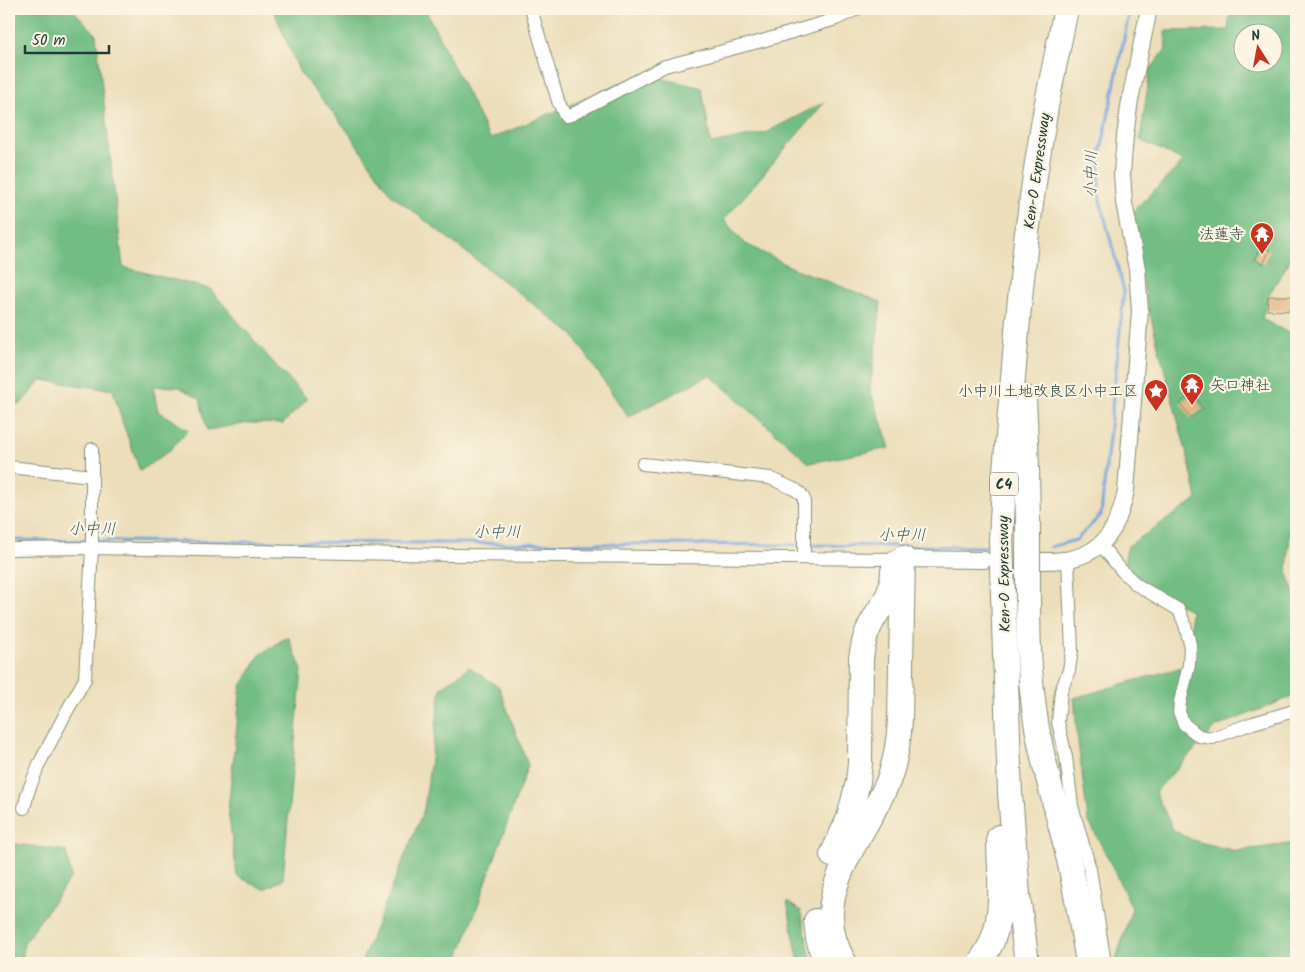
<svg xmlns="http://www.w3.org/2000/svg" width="1305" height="972" viewBox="0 0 1305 972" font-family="Kalam,'Klee One',sans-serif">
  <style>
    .forest { fill: #72bd84; stroke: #487d5c; fill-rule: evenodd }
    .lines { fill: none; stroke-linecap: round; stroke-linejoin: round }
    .stream { stroke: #6fa0d9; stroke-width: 3 }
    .building { fill: #e4b88b }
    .minor-casing { stroke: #868e77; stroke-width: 14 }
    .tertiary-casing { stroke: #868e77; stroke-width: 18 }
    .motorway-casing { stroke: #868e77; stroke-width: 26 }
    .minor { stroke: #fff; stroke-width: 12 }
    .tertiary { stroke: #fff; stroke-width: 16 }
    .motorway { stroke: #fff; stroke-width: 24 }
    .motorway-bridge-casing { stroke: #868e77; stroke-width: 26; stroke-linecap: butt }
    .motorway-bridge { stroke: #fff; stroke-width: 24 }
    .labels { text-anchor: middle; stroke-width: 4.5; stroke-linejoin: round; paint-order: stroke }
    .shield { fill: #fcf5e5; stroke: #617469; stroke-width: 1 }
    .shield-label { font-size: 14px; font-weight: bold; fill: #1f3d34 }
    .street-label { font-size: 15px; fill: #1f3d34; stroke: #fcf5e5 }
    .poi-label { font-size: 15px; fill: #1f3d34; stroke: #fcf5e5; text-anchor: end }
    .water-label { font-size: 16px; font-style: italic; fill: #375b66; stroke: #fcf5e5 }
  </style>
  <rect width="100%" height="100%" fill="#fcf5e5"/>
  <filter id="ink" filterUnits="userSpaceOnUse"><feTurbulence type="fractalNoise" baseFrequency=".02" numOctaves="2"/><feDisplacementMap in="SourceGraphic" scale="10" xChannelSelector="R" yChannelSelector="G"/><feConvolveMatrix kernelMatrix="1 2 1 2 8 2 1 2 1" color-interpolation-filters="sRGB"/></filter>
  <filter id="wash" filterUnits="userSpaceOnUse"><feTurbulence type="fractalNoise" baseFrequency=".0096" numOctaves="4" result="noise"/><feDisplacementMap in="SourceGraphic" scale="20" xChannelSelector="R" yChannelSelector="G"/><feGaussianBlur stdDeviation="1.12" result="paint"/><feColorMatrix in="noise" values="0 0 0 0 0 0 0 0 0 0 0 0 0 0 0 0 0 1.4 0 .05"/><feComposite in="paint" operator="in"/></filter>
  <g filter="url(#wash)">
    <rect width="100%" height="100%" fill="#ecdeba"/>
    <path class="forest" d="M9,9H72L96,34L123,267L210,289L279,369L307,399L283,424L249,423L207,430L200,399L179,387L153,386L158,411L188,430L169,451L140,471L122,421L113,390L41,380L20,405L9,401Z
      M273,9H425L490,139L644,74L702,88L711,144L765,133L825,102L724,220L744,243L791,267L881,302L878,329L870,389L890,448L809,463L710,375L628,417L573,335L391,194L346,129L300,73Z
      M1233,9H1296V251L1268,296L1262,319L1296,337V458L1287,570L1296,600V695L1216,727L1155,792L1174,831L1195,841L1236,851L1296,843V963H1115L1132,908L1103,848L1088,820L1077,734L1074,698L1189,665L1191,611L1122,571L1128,546L1197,499L1190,466L1155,334L1127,217L1184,161L1140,140L1150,70L1166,49L1165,31L1228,30L1230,12ZM1242,32H1272V62H1242Z
      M288,636L302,670L291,783L283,880L264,889L237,876L228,810L241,686L260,655Z
      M469,667L499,687L528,765L457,963H361L424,809L441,688Z
      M9,843L66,851L71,877L24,943L22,963H9Z
      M787,902L801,911L812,963H799Z"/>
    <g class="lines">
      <path class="stream" d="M9,540L88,541
        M94,541L801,545
        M807,545L985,547
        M1050,547L1076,540L1101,515L1124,291L1099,196L1100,156L1130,9"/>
    </g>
    <g id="blocks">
      <path class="building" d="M1261,246L1270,250L1263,264L1254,259Z
        M1268,296H1293L1292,311L1267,310Z
        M1192,394L1203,409L1191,418L1180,403Z"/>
    </g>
  </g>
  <g filter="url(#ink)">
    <use href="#blocks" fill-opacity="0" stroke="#868e77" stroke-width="1"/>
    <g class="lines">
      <g class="minor-casing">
        <path id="minor" d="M531,9L558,101L565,116L571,115L665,66L762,41L836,19L857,9
          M643,464L770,478L796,490L801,494L804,499V558
          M9,467L92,476
          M1100,544L1122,571L1137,585L1179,610L1185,625L1190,644L1189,665L1180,702L1179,712L1184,724L1199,736L1212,738L1253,723L1287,713L1296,710
          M9,549L92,548L451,555L893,559
          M1068,560L1072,651L1069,670L1061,691L1058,722L1066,757L1072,806L1090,869L1105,963
          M24,808L28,792L39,764L68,709L85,679L92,548V449"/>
      </g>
      <g class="tertiary-casing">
        <path id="tertiary" d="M893,559L984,560
          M1042,561C1051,561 1061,561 1070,559C1107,551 1119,524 1126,491L1140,311L1137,269L1124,203L1122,173L1125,136L1130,100L1149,9"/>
      </g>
      <g class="motorway-casing">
        <path id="motorway" d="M1024,397L1027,466L1028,529
          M1028,575C1028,620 1028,664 1034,708C1040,756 1056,804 1067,852C1076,888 1082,926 1088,963
          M832,855L849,818L858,782L860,763L861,658C863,647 864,637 869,628C880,604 892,599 893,571
          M816,921L818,938L825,963
          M845,963C803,896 866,838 889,779C896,759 899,740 900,719L903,558
          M979,963C985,955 991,946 994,936C1004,908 999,867 999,837
          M1027,963L1018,895L1010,793L1001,540L1004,482L1019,308L1026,240L1036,169L1046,107L1066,9"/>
      </g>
      <use href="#minor" class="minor"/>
      <use href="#tertiary" class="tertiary"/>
      <use href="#motorway" class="motorway"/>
      <g class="motorway-bridge-casing">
        <path id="motorway-bridge" d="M1028,529V575"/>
      </g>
      <use href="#motorway-bridge" class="motorway-bridge"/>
    </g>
  </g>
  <defs>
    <g id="temple-pin" transform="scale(1.25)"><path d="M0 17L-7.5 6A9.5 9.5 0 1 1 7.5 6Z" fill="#c8321e" stroke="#fcf5e5"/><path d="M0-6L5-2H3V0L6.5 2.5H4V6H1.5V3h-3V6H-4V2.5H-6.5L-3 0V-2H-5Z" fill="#fff"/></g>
    <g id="sight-pin" transform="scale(1.25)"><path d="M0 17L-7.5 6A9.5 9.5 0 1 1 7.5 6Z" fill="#c8321e" stroke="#fcf5e5"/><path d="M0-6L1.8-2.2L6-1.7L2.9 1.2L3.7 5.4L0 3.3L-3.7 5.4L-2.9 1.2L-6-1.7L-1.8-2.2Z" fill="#fff"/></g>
  </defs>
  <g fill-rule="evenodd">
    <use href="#temple-pin" x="1262" y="234"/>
    <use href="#temple-pin" x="1192" y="385"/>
    <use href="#sight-pin" x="1156" y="391"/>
  </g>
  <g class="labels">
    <rect class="shield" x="990" y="472.5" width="28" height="23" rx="4"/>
    <g class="shield-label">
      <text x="1004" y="489">C4</text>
    </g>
    <g class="street-label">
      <text transform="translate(1037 171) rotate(-82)" y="5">Ken-O Expressway</text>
      <text transform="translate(1004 574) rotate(-91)" y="5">Ken-O Expressway</text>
    </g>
    <g class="poi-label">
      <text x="1244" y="239">法蓮寺</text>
      <text x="1210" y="390" text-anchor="start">矢口神社</text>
      <text x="1138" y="396">小中川土地改良区小中工区</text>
    </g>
    <g class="water-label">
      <text transform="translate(1090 174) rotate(-89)" y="6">小中川</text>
      <text x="92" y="534">小中川</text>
      <text x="497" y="537">小中川</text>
      <text x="902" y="540">小中川</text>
    </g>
  </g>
  <rect width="1305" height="972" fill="none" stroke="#fcf5e5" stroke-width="30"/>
  <g transform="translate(1258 48) rotate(349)"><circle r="24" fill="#fcf5e5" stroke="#a4ab9e"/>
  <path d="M0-4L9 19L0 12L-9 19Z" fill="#c8321e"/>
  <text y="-8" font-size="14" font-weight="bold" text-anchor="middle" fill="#1f3d34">N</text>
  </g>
  <path d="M25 45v8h84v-8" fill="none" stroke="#1f3d34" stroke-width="2.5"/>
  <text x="32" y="45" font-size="15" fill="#1f3d34" stroke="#fcf5e5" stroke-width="4" paint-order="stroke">50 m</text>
</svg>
